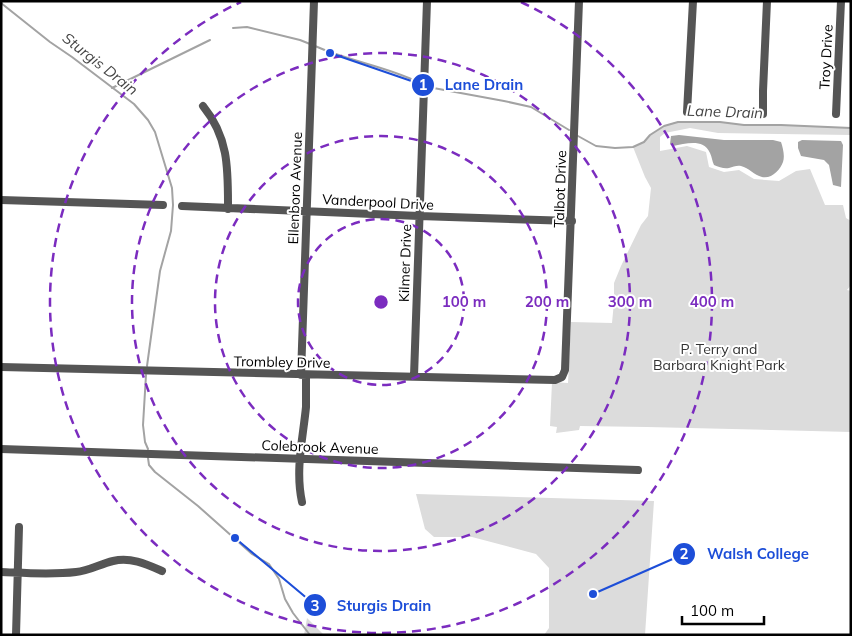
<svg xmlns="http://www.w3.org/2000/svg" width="852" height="636" viewBox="0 0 852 636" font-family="Mulish,sans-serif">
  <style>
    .green { fill: #dcdcdc }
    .water { fill: #a3a3a3 }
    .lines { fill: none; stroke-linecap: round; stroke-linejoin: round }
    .stream { stroke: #a3a3a3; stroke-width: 2 }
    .minor { stroke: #555; stroke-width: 8 }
    .ring { fill: none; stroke: #7b2cbf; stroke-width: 2.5; stroke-dasharray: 9 6 }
    .labels { text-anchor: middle; stroke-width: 4; stroke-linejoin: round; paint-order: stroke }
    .street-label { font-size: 14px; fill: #000; stroke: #fff }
    .park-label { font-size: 14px; fill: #333; stroke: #fff }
    .water-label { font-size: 15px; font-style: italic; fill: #444; stroke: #fff }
    .centre { fill: #7b2cbf; stroke: #fff; stroke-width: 2.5 }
    .ring-label { font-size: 15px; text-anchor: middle; font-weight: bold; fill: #7b2cbf; stroke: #fff; stroke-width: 4; stroke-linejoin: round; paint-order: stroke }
    .leader { fill: none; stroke: #1d4ed8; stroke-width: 2 }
    .callout-dot { fill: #1d4ed8; stroke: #fff; stroke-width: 2 }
    .mark-label { font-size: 15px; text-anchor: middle; font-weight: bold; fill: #fff }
    .callout-label { font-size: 15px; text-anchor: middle; font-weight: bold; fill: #1d4ed8; stroke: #fff; stroke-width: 4; stroke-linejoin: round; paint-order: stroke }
  </style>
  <rect width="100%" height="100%" fill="#fff"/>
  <path class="green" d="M682,121L708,123L720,122L744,125H783L851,128V135L718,133L690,128L665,133L660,137V151L687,146L706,152L709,167L724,172L739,170L754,179L779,181L796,171L810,169L825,205H843L846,218L851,221V285L847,290L851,291V432L647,427L580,426L579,430L556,433L557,427L550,426L552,382L568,383L571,322L612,323L614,302V283L621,266L641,225L648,216L651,188L645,177L633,147C640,145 644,141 649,136C658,128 671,122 682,121Z
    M416,494L654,501L645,635H544L549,628V568L536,554L472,537H434L425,529Z
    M307,618L324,635H304Z"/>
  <path class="water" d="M679,135L724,140H773L781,142C783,148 785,156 783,162C780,170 772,179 762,177C754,175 749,168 741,166C737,165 733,167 729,168C724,169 719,167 714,165C712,161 712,157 710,153C703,138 686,144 673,146L670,144L671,136Z
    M802,140L841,141L843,145L841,187L833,185L829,165L824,160L801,156L798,148V142Z"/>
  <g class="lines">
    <path class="stream" d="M1,3L50,42L72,57L134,104L148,120L155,132L172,188L173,205L171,231L160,271L147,366
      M233,28L247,27L300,40L310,44
      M315,46C348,61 385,66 418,82
      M428,87L504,101L531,107L569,130
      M112,88L210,40
      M578,136L596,146L615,148L633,147L644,142L650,135L664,126L678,122H720L744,125H781L851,128
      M146,375L143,425L145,442L148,449
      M148,458L149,465L155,472L198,506L252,554L269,564L279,579L285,599L293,613L310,635"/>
    <path class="minor" d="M203,106C229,138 228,169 228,209
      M687,112L693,1
      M763,114V91L767,1
      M836,114L841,1
      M1,200L163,205
      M182,206L419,216L572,221
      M1,367L555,380L562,377L565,370L579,1
      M301,375L314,1
      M414,376L427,1
      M1,449L638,470
      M302,502C295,470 303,438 306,407C306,396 306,385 306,375
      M1,572C26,573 51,575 76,572C89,571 100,564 113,561C131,557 146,564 162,571
      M16,635L19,527"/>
  </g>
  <g class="ring">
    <circle cx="381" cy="302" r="83"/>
    <circle cx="381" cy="302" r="166"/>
    <circle cx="381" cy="302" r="249"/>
    <path d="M521 2A331 331 0 1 1 241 2"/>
  </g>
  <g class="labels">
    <g class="street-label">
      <text transform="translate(826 57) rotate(-87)" y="5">Troy Drive</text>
      <text transform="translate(295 188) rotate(-88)" y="5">Ellenboro Avenue</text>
      <text transform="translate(560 189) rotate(-88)" y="5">Talbot Drive</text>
      <text transform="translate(378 202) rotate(3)" y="5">Vanderpool Drive</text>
      <text transform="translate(405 263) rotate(-88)" y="5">Kilmer Drive</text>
      <text transform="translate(282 362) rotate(1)" y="5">Trombley Drive</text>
      <text transform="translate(320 447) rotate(2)" y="5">Colebrook Avenue</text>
    </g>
    <g class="park-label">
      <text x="719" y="354">P. Terry and<tspan x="719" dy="16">Barbara Knight Park</tspan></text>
    </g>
    <g class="water-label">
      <text transform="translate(100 64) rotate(38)" y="5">Sturgis Drain</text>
      <text transform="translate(725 112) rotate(2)" y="5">Lane Drain</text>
    </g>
  </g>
  <circle cx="381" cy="302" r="8" class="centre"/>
  <g class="ring-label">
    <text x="464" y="307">100 m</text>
    <text x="547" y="307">200 m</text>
    <text x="630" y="307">300 m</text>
    <text x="712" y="307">400 m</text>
  </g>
  <path class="leader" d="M330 53L423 85M593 594L684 554M235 538L315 605"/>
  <g class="callout-dot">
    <circle cx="330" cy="53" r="5"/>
    <circle cx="593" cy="594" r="5"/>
    <circle cx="235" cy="538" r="5"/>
    <circle cx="423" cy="85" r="12"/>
    <circle cx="684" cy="554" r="12"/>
    <circle cx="315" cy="605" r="12"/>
  </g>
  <g class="mark-label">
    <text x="423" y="90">1</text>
    <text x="684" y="559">2</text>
    <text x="315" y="611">3</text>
  </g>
  <g class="callout-label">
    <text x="484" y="90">Lane Drain</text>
    <text x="758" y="559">Walsh College</text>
    <text x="384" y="611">Sturgis Drain</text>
  </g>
  <rect width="852" height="636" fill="none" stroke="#000000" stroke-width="5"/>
  <path d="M682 616v8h82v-8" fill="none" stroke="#000000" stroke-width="2.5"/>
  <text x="690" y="616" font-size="15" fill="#000000" stroke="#ffffff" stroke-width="4" paint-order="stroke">100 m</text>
</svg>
